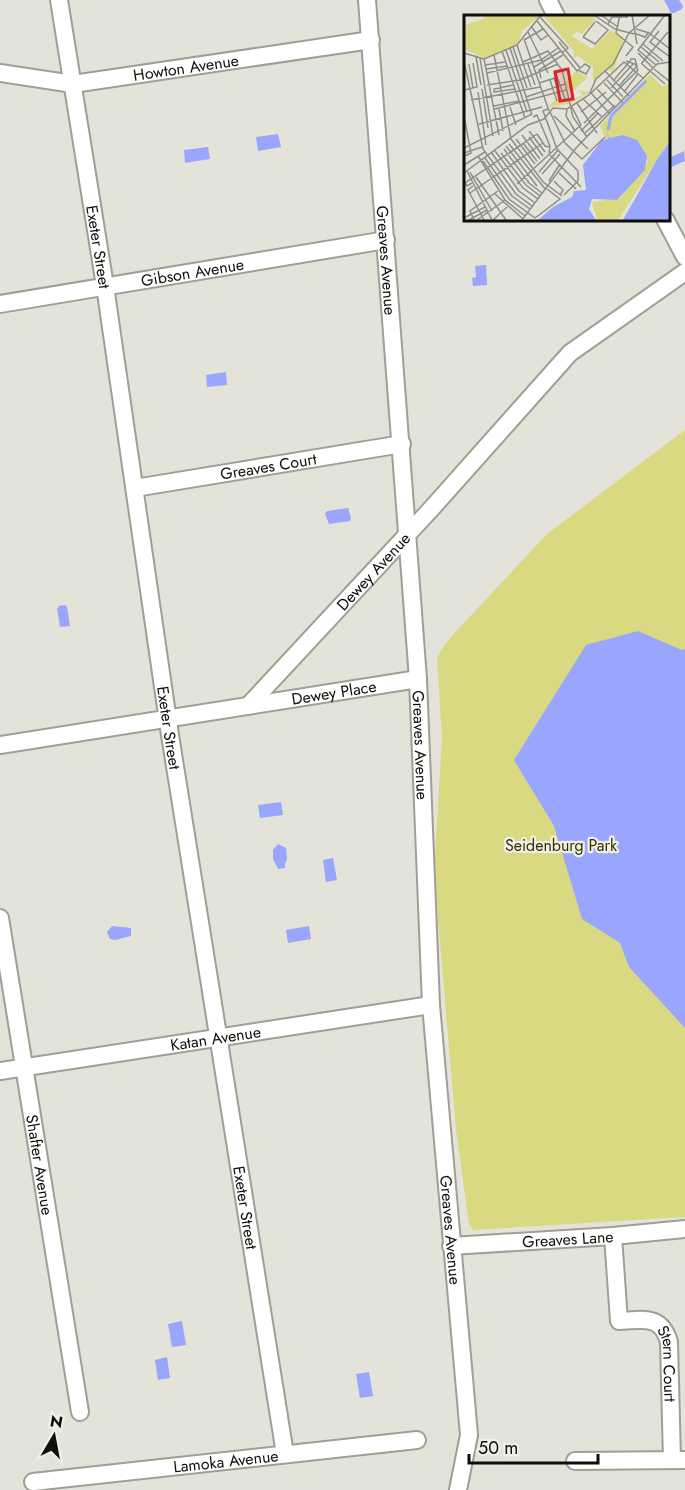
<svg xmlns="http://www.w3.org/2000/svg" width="685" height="1490" viewBox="0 0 685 1490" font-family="Jost,sans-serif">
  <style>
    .green { fill: #d8d981 }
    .water { fill: #9aa6fd }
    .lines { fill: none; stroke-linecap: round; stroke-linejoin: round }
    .street-casing { stroke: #9f9f95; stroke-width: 20 }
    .street { stroke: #fff; stroke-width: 16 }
    .labels { text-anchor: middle; stroke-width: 4.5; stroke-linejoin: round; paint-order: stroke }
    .street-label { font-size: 16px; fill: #0e0e0b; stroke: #f0f0e6 }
    .park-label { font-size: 16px; fill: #313003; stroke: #f0f0e6 }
    .inset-river { fill: none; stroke: #9aa6fd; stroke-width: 3 }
    .inset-road { fill: none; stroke: #8e8e87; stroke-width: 1.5 }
    .view { fill: #d62828; fill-opacity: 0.15; stroke: #d62828; stroke-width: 3 }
    .inset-edge { fill: none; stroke: #0e0e0b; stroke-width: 3 }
  </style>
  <rect width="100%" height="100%" fill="#e3e3d9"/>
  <path class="green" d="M685,430V1217L473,1230L469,1224L456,1130L438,918L435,856L442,738L437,657L448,640L547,534Z"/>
  <path class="water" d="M664,0H679L683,6L682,9L674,13H671Z
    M278,134L281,147L258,151L256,137Z
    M208,147L210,159L185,163L184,150Z
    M684,151L685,161L669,168V158Z
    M486,265L487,285L473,286L472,278L476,277L475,266Z
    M226,372L227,385L207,387L206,375Z
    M348,508L351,518L350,521L329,524L325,514L327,511Z
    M65,605L67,607L70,626L60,627L57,609L59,606Z
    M638,631L682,650L685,649V1028L629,967L620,943L582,919L554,826L514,760L586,645Z
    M281,802L283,815L260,818L258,805Z
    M278,844L286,848L287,859L285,864V868L278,869L273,859V850Z
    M333,858L337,880L326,882L323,860Z
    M112,926L131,928V936L115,940L110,939L107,932Z
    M309,926L311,939L288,943L286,930Z
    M182,1321L186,1345L172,1347L168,1324Z
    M167,1357L170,1378L158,1380L155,1360Z
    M369,1372L373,1396L360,1398L356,1374Z"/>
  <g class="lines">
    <g class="street-casing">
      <g id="street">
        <path id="s1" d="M59,0L105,286L170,735L285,1454"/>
        <path id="s2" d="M367,0L418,679L431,1005L469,1435L458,1490"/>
        <path d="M548,0L556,16"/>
        <path id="s3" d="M0,73L73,84L371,40"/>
        <path d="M665,219L685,257"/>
        <path id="s4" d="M0,304L386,240"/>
        <path id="s5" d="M135,488L402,444"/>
        <path id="s6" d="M248,706L432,508L570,353L685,272"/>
        <path id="s7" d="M0,745L418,679"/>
        <path id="s8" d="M0,918L80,1412"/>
        <path id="s9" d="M0,1071L431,1005"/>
        <path id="s10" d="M613,1236L619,1321C643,1320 661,1314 669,1342L672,1460"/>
        <path id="s11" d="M451,1246L613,1236L685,1229"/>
        <path d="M575,1461L685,1460"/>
        <path id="s12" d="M33,1482L417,1440"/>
      </g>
    </g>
    <use href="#street" class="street"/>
  </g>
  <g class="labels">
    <g class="street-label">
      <text dy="6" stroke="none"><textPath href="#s3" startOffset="188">Howton Avenue</textPath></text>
      <text dy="6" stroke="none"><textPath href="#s1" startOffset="250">Exeter Street</textPath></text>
      <text dy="6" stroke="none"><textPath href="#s2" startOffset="261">Greaves Avenue</textPath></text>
      <text dy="6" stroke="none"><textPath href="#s4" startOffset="195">Gibson Avenue</textPath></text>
      <text dy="6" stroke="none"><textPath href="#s5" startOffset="135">Greaves Court</textPath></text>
      <text dy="6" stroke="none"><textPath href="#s6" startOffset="184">Dewey Avenue</textPath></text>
      <text dy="6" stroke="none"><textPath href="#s7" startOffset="338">Dewey Place</textPath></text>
      <text dy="6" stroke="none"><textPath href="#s1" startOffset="736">Exeter Street</textPath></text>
      <text dy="6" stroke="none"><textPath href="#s2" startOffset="747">Greaves Avenue</textPath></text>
      <text dy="6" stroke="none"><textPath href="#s9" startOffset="218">Katan Avenue</textPath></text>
      <text dy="6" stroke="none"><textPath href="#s8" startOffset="250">Shafter Avenue</textPath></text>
      <text dy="6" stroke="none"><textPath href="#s1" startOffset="1222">Exeter Street</textPath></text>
      <text dy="6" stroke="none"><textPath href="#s2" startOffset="1233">Greaves Avenue</textPath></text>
      <text dy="6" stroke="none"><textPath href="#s11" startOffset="117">Greaves Lane</textPath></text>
      <text dy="6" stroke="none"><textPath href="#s10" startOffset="168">Stern Court</textPath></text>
      <text dy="6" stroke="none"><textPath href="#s12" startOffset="194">Lamoka Avenue</textPath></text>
    </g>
    <g class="park-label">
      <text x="561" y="851">Seidenburg Park</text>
    </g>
  </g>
  <g transform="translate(464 15)">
    <rect width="206" height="206" fill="#e3e3d9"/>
    <path d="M20,0H77L58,16L54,29L20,43L0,34L1,10L19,4ZM79,0H130L131,5L118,19L113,16L108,21L128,34L147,15L160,24L149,57L165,40L146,61L148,58L144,53L129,69V52L114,41L110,43L109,35ZM112,56L124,62L109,76L110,84L119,80L114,75L126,77L105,89L84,92L91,85L110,84L101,68ZM186,59L199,72L206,67L205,127L154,205H133L128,187L156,183L184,147L179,134L155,120L142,125L136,111Z" fill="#d8d981"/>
    <path d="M143,116L145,123L159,120L173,125L183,141L181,155L153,185L128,184L125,194L132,205H74L89,192L108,182L110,176L122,175L119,150L138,125L144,124ZM205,128V205H159L194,143Z" fill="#9aa6fd"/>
    <path class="inset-river" d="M144,115L147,101L182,66"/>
    <path class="inset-road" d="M130,0L151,14L170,19M137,0L154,12M156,0L152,18L169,32L162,41M168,0L173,29M76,2L104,33L98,38M73,6L113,56L121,49L126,52L122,59L114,55M144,9L148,2H164M67,11L77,25L84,20M172,14L185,18L206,34M195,16L186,27L206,42M64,17L84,58M170,18L181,22L185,17M119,22L131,29L144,15L132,6M119,22L131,7M60,24L85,96M60,25L79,14M95,27L116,53M179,29L199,46M53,30L67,72M49,32L63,73M177,32L195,47M46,33L68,100M42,35L63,97M38,36L61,103M0,38L20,44L53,30L77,0M174,38L189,53M30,40L47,124L79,167L98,181M12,42L17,70M16,43L29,121M20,44L35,120M0,46L19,134L52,179L68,191M59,47L84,36L98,55L109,102L123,122M177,48L201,69M5,49L9,73M64,49L71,70M177,49L204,17M21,50L41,47M192,50L174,35L201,0M70,52L97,36M22,54L43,51M190,54L205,66M91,56L101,84M141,56L165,81M23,58L77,45L94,33M77,63L75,55L99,40M90,63L97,84M86,65L93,86M143,65L159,82M149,66L167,45M75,68L94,62M140,68L159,88M23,70L56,65L94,49M49,70L30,74V77L51,74M155,71L173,51L171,44H166M147,73L170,48M18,74L24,113M133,74L151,93M0,75L13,72L9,48M14,77L22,130M160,77L174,59M62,82L101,69M119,84L138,102M7,85L76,72M113,88L133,118M30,91L55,86M46,92L52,110M108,92L117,110M31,94L102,75M35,94L39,116M84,94L79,96L93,134L114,156V166L100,180M103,94L102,101L111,116M86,97L101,128L118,144L141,122M117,97L142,77M145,98L127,78L160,47L179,63M0,101L7,138L1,141M90,101L124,134M69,102L73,100L86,131L85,138M120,108L174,55L171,49L162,46M15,109L78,92M65,116L81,137M117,116L134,98M73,119L81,131L86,132M120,119L151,90M58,120L76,144M65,122L79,141M52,124L71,149M59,128L73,146M45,129L82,175M42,131L73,171M0,133L68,99M40,134L65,168L78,178M31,136L59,173L74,184M27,137L55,176L71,188M0,138L18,132M37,138L62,170L76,181M86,140L117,172M14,141L41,185L61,201M21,143L48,181L66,194M19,146L45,184L71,203M0,150L21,137M3,156L28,205M6,157L28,196M75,157L94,135M0,158L64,110L80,104L89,93L103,94L125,80L132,64L149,49L165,18L186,0M95,158L112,174M78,159L96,139M12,162L42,205M85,166L96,149M90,166L99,175L96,180M8,168L3,171L1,168L73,119M53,169L117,110M9,171L4,175L20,205M6,178L79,128M31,179L59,204M0,203L21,192M71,203L96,184L83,174M5,205L23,195M10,205L6,196L34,176M13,205L41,185M29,205L43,192M58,205L112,133L193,49L206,47"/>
    <path class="view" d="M104,54L109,84L96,86L91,57Z"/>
    <rect width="206" height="206" class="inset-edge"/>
  </g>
  <g transform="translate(54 1436) rotate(10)" stroke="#f0f0e6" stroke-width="4.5" paint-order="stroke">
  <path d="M0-4.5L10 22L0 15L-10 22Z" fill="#0e0e0b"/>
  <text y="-9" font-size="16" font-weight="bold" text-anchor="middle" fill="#0e0e0b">N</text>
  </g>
  <path d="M469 1454v9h129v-9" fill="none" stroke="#0e0e0b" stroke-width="3"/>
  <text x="478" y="1454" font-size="18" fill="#0e0e0b" stroke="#f0f0e6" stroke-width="4.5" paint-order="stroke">50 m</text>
</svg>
